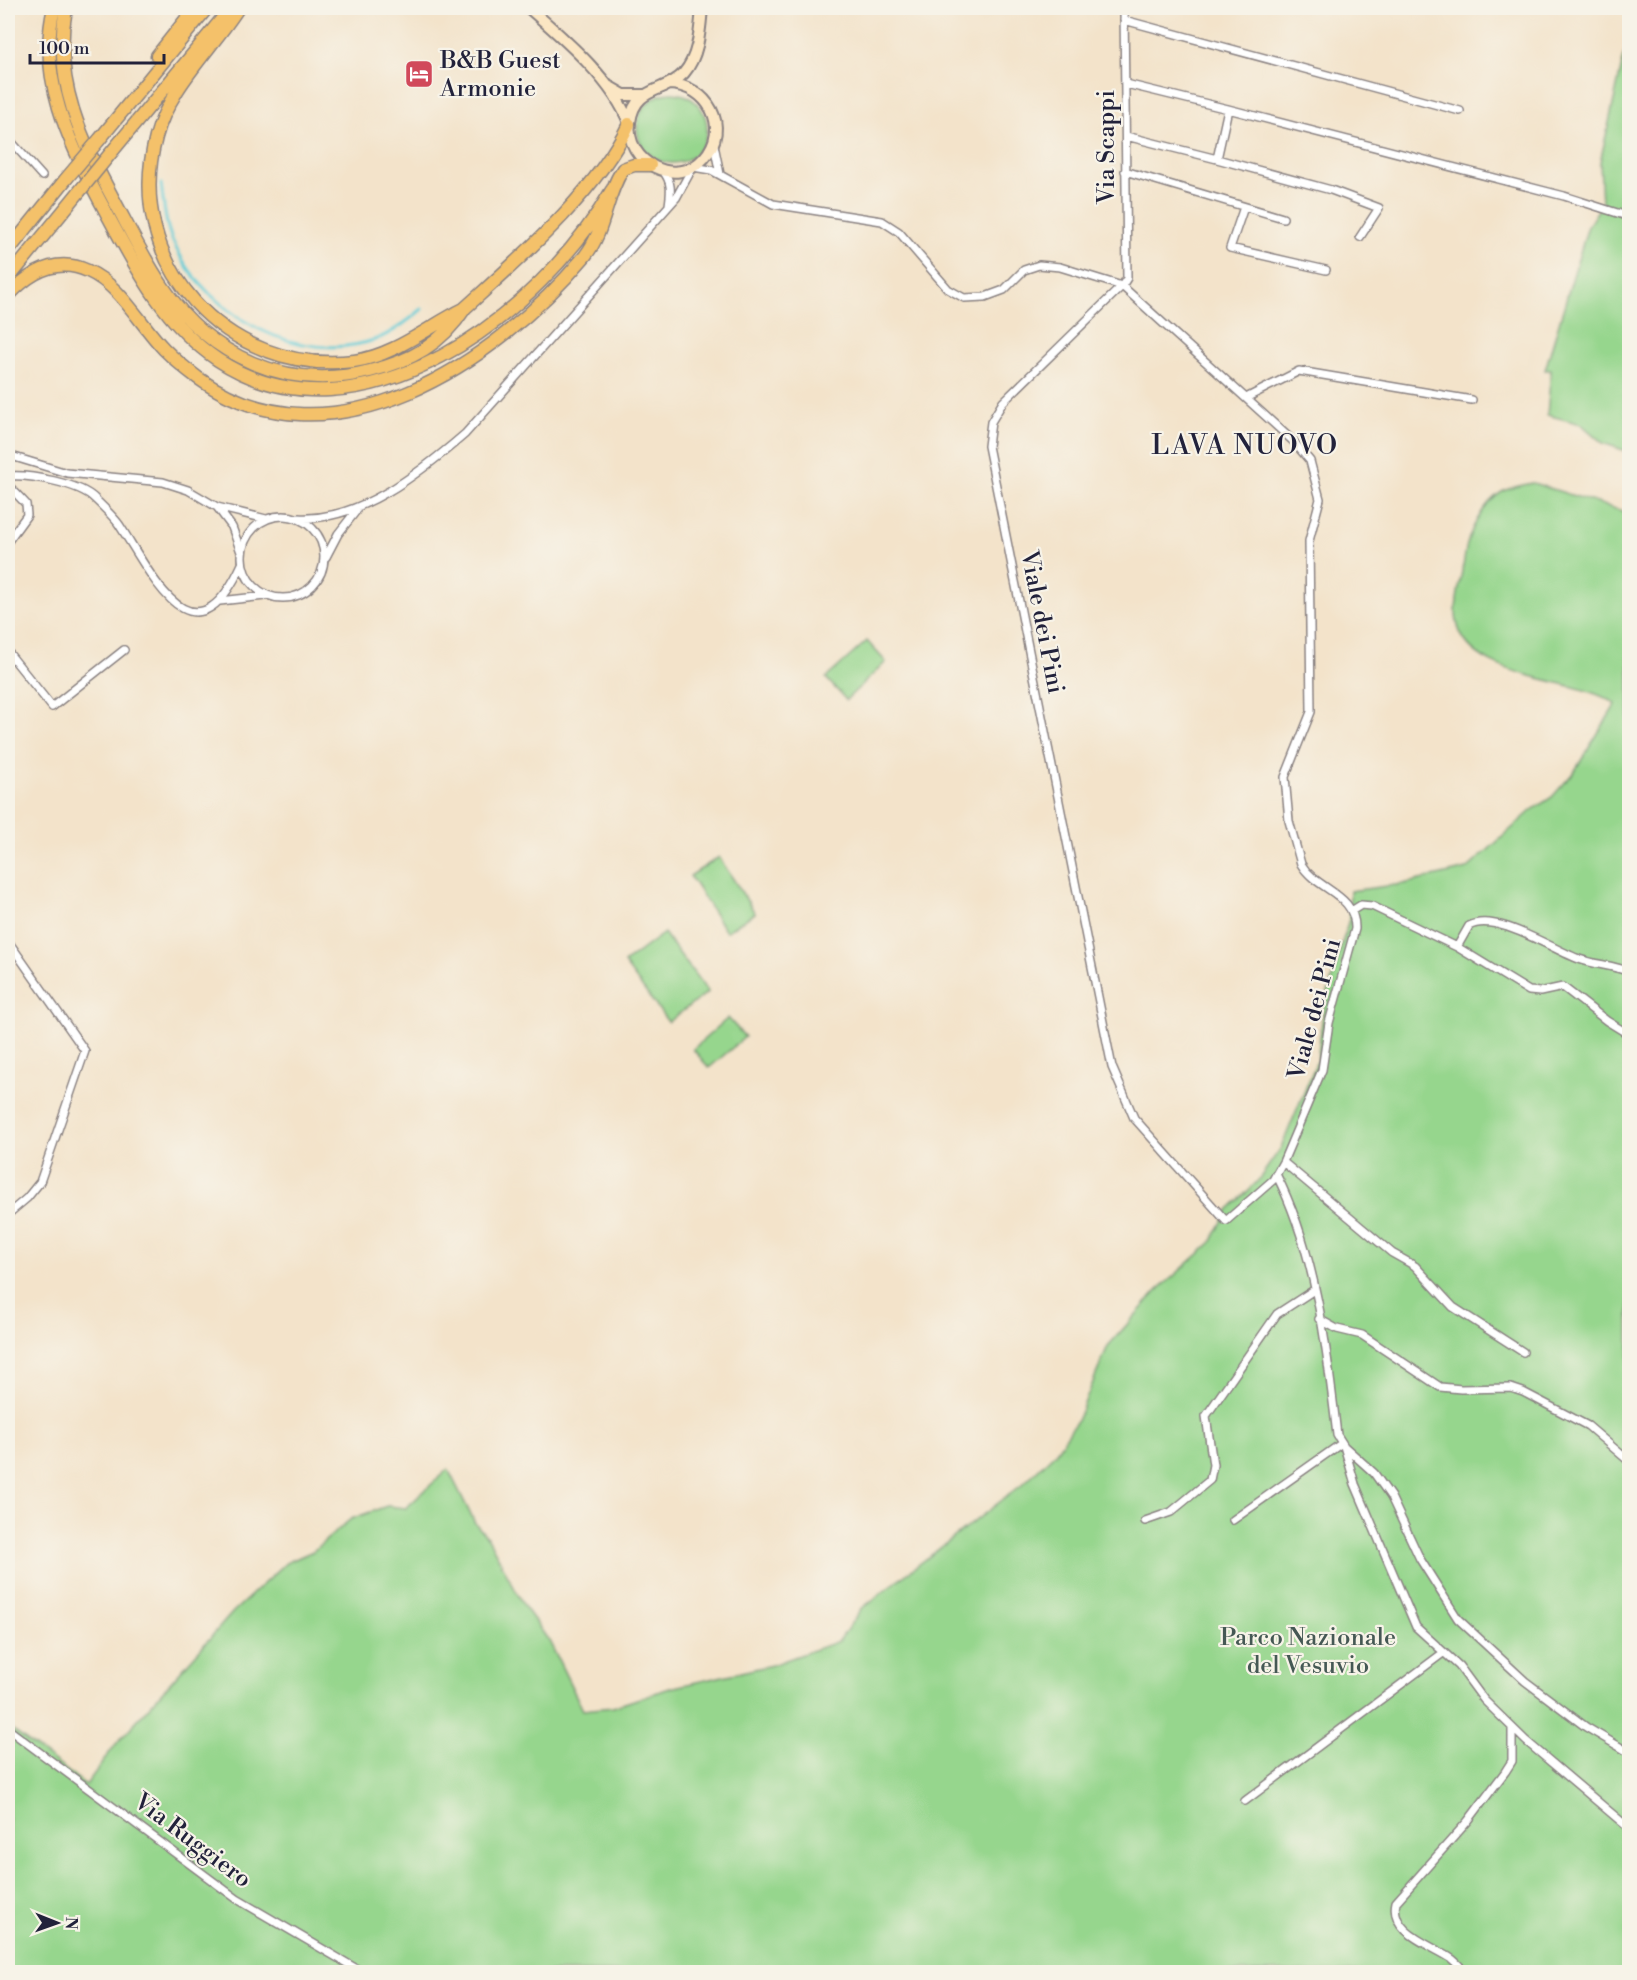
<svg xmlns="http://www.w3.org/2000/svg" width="1637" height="1980" viewBox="0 0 1637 1980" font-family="'Libre Bodoni',serif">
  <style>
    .green { fill: #96d68d; stroke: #5c7c64; stroke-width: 1.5 }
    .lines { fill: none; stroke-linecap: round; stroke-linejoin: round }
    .stream { stroke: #5dcad5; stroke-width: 3 }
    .street-casing { stroke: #8a8282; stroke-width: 10 }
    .secondary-casing { stroke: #8a8282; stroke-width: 14 }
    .highway-casing { stroke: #8a8282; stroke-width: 15 }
    .street { stroke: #fff; stroke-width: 7 }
    .secondary { stroke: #fbe6c3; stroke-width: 10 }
    .highway { stroke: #f4c16a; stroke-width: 12 }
    .highway-bridge-casing { stroke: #8a8282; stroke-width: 15; stroke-linecap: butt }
    .highway-bridge { stroke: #f4c16a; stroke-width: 12 }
    .labels { text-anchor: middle; stroke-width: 4.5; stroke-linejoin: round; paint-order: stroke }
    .poi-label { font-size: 24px; fill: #22223b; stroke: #f7f3e8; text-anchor: start }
    .street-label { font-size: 24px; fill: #22223b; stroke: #f7f3e8 }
    .park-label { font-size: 24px; fill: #455854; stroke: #f7f3e8 }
    .quarter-label { font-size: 27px; letter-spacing: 1.5px; fill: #22223b; stroke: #f7f3e8 }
  </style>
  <rect width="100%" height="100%" fill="#f7f3e8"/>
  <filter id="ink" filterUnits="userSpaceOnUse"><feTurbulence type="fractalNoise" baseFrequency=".0167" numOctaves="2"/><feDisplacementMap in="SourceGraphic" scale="12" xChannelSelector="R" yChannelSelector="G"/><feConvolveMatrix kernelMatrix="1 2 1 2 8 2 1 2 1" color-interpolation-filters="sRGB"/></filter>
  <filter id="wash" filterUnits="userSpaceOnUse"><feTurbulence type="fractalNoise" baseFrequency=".008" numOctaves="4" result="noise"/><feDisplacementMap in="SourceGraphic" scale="24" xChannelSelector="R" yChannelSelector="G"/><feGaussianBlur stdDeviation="1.35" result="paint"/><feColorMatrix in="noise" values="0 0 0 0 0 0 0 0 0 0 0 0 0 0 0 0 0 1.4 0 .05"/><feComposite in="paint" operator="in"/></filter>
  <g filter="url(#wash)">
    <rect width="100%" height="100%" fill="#f3e3ca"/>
    <path class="green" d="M1629,41V452L1603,443L1581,424L1547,415L1551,370H1545L1588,226L1602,204L1600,162L1624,56Z
      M637 128a35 35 0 1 1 70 0a35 35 0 1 1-70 0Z
      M1533,483L1629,513V1972H8V1727L86,1785L116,1744L233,1612L286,1563L313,1551L351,1519L387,1506L406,1508L448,1469L475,1523L488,1538L524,1606L549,1641L583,1710L613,1707L670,1688L772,1665L839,1641L861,1609L1023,1484L1055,1453L1077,1421L1108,1346L1157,1291L1211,1243L1228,1210L1257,1182L1281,1148L1317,1061L1324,1007L1349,919L1350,891L1403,884L1467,869L1532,810L1552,797L1574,772L1616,704C1573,675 1468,681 1457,622C1453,606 1463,571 1465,554C1468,533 1483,503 1502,492C1510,487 1523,485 1533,483Z
      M867,641L886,662L846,700L826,678Z
      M719,857L755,913L726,932L690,876Z
      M664,933L708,992L668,1022L624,963Z
      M728,1018L745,1037L709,1068L693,1049Z"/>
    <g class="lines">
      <path class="stream" d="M161,184C164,205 165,227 175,246C209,316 299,367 377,339C394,332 408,321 422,309"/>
    </g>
  </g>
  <g filter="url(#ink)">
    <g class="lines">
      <g class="street-casing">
        <path id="street" d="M1124,20L1460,111
          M1126,84L1228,109
          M1126,136L1217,159
          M8,138L42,176
          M714,145L720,174
          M663,171C672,182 671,191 669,205
          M1125,171L1283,218
          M1244,207L1230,248L1326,270
          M1360,237L1379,208L1331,190L1217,159L1228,109L1564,196L1630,217
          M1246,398L1299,371L1472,400
          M8,455L67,473L163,482L188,490L217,507L266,519
          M8,476C28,474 80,483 95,499C101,505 116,519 120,526C154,578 194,668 242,564
          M8,485L26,504L27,515L8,541
          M217,507L232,527L241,552
          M242 557a41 41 0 1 1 82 0a41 41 0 1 1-82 0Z
          M298,518C359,522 421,472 465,434L676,198L693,167L711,170L773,204L882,221L899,232L948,289L964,298L985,297L1004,290L1024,270L1039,265L1060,267L1122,286L1293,441L1310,461L1320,499L1309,541L1311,712L1285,777L1289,821L1301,864C1317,891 1356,893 1355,929L1329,1023L1322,1070L1283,1162L1273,1180L1226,1221L1134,1118L1112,1067L988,446L991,422L1003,402L1122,286L1127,278L1124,8
          M326,557L338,534L356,511
          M220,601L265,596
          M8,652L52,707L124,650
          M1353,910L1361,905L1372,906L1457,947L1529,991L1540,992L1563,987L1607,1021L1628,1034
          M8,941L85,1051L40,1182L27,1198L8,1214
          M1457,947L1469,926C1496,911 1553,950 1579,959C1596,965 1613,965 1630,972
          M1283,1162L1392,1253L1415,1266L1453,1307L1523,1352
          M1276,1174C1316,1252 1327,1348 1337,1435L1344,1446L1374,1473L1391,1497L1420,1559L1458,1619L1525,1681L1586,1727L1630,1753
          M1319,1319L1337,1329L1362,1335L1440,1387L1461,1389L1511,1388L1523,1392L1588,1426L1630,1462
          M1344,1446L1355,1484L1416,1627L1459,1666L1484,1700L1526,1741L1630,1829
          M1233,1520L1342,1443
          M1145,1521L1171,1512L1210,1480L1213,1465L1206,1416L1277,1314L1314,1290
          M8,1729L237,1899L362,1972
          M1245,1801L1443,1653
          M1466,1972C1461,1968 1457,1963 1452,1959C1432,1945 1389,1933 1396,1902L1468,1821L1505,1772L1512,1761V1728"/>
      </g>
      <g class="secondary-casing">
        <path id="secondary" d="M529,8C563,38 613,80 629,123
          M669,84C707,85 732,127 704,158C677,189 624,163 630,122C635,85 665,94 684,73C699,56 700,29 702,8
          M610,87L624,95H644"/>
      </g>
      <g class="highway-casing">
        <path id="highway" d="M54,8C37,75 69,143 100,201C132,260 161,322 218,360C361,453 541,313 612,190
          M66,8C52,81 82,141 116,204C131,232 145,261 163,287C210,357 287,392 370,371C411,361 442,344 465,308C520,258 597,192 629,124
          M238,8C211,50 169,87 156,137C122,262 227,376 354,361C394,356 429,326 464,309
          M157,56L195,8
          M99,140L207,8
          M110,154L226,14
          M8,251L66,179
          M8,279L79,192
          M8,296C29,273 56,256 88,271C120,285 140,324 164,349C174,359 186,369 198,378C332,474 497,361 585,256C606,230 605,196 623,169L634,165H650"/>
      </g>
      <use href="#street" class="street"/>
      <use href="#secondary" class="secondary"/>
      <use href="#highway" class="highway"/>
      <g class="highway-bridge-casing">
        <path id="highway-bridge" d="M66,179L99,140
          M79,192L110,154"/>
      </g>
      <use href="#highway-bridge" class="highway-bridge"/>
    </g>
  </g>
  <defs>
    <g id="hotel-square" transform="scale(1.5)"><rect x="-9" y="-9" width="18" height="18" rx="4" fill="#d1495b" stroke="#f7f3e8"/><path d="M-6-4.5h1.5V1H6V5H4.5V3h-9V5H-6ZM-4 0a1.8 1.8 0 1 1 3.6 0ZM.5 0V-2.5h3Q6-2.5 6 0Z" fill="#fff"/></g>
  </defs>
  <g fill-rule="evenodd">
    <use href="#hotel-square" x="419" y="74"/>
  </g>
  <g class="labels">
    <g class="poi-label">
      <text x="440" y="68">B&amp;B Guest<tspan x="440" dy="28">Armonie</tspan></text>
    </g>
    <g class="street-label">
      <text transform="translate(1106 147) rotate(-90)" y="8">Via Scappi</text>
      <text transform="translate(1043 622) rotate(79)" y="8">Viale dei Pini</text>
      <text transform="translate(1314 1009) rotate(-75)" y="8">Viale dei Pini</text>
      <text transform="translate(193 1840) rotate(37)" y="8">Via Ruggiero</text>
    </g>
    <g class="park-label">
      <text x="1308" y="1645">Parco Nazionale<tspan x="1308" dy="28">del Vesuvio</tspan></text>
    </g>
    <g class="quarter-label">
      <text x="1245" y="454">LAVA NUOVO</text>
    </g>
  </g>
  <rect width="1637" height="1980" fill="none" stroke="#f7f3e8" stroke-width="30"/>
  <g transform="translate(57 1923) rotate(91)" stroke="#f7f3e8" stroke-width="4.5" paint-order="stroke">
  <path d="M0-4.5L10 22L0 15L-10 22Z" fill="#22223b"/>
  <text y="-9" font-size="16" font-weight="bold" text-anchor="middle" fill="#22223b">N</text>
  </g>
  <path d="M30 54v9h134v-9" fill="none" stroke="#22223b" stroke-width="3"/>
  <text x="39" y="54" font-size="18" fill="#22223b" stroke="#f7f3e8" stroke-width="4.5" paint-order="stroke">100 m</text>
</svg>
